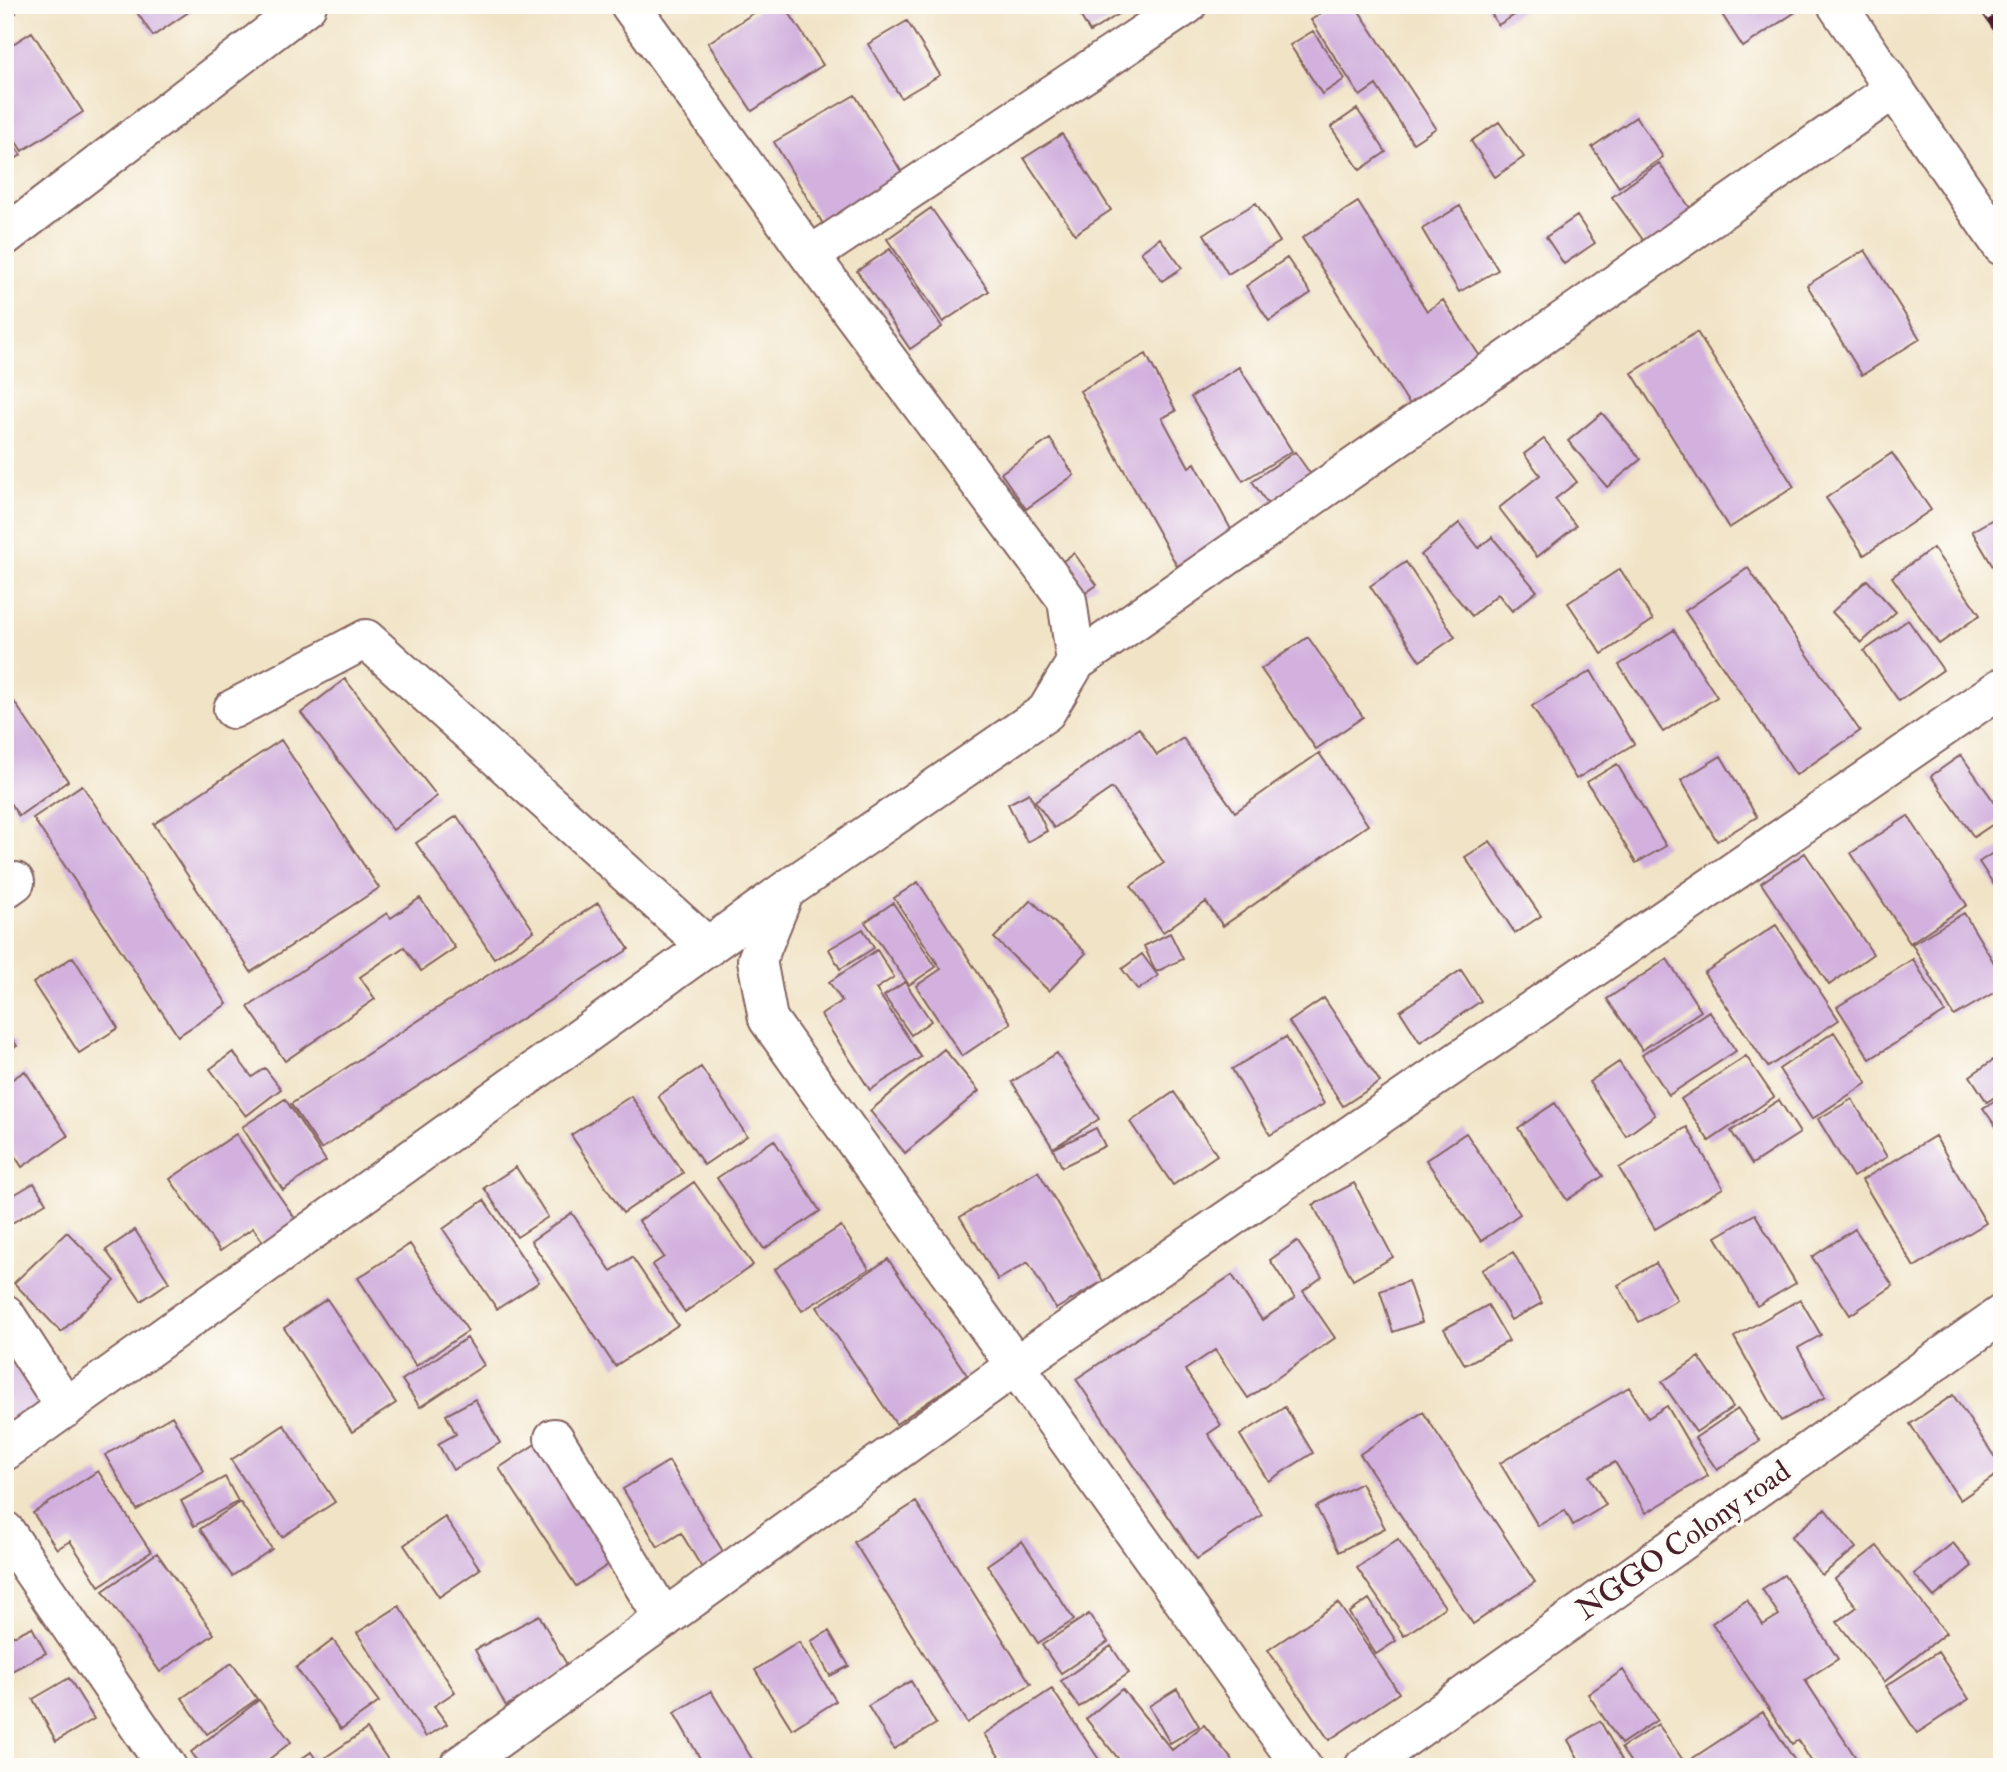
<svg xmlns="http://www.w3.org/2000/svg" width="2007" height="1772" viewBox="0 0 2007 1772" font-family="'IM FELL Double Pica',serif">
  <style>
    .building { fill: #d2b1de }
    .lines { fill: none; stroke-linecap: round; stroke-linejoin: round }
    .minor-casing { stroke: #846461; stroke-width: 42 }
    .minor { stroke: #fff; stroke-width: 38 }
    .rail-casing { stroke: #4a1f2b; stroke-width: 8 }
    .rail { stroke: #fdfcf7; stroke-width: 5; stroke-dasharray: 16; stroke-linecap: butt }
    .labels { text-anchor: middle; stroke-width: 7; stroke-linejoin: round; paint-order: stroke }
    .street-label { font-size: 30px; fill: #4a1f2b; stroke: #fdfcf7 }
  </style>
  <rect width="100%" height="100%" fill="#fdfcf7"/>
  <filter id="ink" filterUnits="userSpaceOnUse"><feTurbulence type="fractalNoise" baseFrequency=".0143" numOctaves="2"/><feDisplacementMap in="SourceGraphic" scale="14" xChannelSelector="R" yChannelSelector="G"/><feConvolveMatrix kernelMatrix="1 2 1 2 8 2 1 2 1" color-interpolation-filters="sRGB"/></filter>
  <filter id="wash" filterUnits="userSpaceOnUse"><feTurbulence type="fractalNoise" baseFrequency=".00686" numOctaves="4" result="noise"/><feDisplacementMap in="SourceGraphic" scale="28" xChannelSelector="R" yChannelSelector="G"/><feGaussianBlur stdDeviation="1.57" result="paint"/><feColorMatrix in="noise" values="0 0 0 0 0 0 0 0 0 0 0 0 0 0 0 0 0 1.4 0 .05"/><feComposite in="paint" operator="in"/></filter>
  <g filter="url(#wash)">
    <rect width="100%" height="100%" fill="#f1e3c6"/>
    <g id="blocks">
      <path class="building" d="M5,5H11L16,13L5,19Z
        M132,5H199L153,36Z
        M766,5H784L823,65L752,111L708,43Z
        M1074,5H1122L1125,10L1090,32Z
        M1333,5H1355L1436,128L1413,143L1376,85L1360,96L1311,20Z
        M1486,5H1531L1498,25Z
        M1716,5H1806L1743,47Z
        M907,21L940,75L901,98L868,44Z
        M1313,31L1345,79L1322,94L1290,45Z
        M32,32L83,112L22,151L5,125V49Z
        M855,95L904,176L823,224L774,142Z
        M1357,109L1386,152L1360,170L1331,127Z
        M1636,117L1663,157L1619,187L1592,147Z
        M1499,122L1524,157L1495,177L1471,141Z
        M5,132L21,155L5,166Z
        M1062,134L1111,210L1075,234L1024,158Z
        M1659,163L1695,215L1649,248L1612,197Z
        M1358,202L1427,311L1443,300L1483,361L1412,408L1302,238Z
        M1256,203L1280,242L1228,274L1204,234Z
        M1460,206L1498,270L1459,292L1422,229Z
        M931,208L989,291L943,322L887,239Z
        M1577,216L1595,243L1564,264L1546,237Z
        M1160,238L1182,268L1162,281L1141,252Z
        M890,249L942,327L910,349L857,271Z
        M1865,250L1920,339L1862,375L1807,285Z
        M1287,258L1311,293L1269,321L1246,286Z
        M1697,332L1794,487L1729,528L1632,373Z
        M1146,354L1176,411L1162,418L1189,467L1195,463L1234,535L1177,566L1080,391Z
        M1239,367L1292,451L1243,481L1191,397Z
        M1602,413L1641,459L1607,487L1568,441Z
        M1050,439L1074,475L1026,509L1001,473Z
        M1544,439L1577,482L1555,499L1576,526L1537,557L1499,508L1540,475L1524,454Z
        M1295,452L1312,476L1269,506L1252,481Z
        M1892,453L1931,510L1864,555L1826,498Z
        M2002,514V582L1972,531Z
        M1459,523L1479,548L1492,537L1537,591L1512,611L1498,594L1472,616L1421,555Z
        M1933,548L1980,615L1939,644L1892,577Z
        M1074,553L1097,585L1081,596L1059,564Z
        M1406,562L1455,637L1420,661L1370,586Z
        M1748,568L1860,731L1796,775L1685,611Z
        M1620,569L1653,620L1602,654L1568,603Z
        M1867,580L1896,612L1861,643L1832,612Z
        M1908,620L1943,670L1899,701L1864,651Z
        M1674,630L1717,697L1663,732L1619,665Z
        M1308,637L1363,717L1316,749L1261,669Z
        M1591,671L1634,744L1576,779L1532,706Z
        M345,679L437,796L393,830L301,713Z
        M13,700L68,781L19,816L5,796V705Z
        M1139,728L1157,755L1183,738L1235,812L1319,753L1368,825L1223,926L1206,902L1163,932L1131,886L1164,863L1112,788L1054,828L1035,801Z
        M281,740L379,888L251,972L154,824Z
        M1961,755L2002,813V818L1974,837L1931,776Z
        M1721,756L1757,817L1717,841L1681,780Z
        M1617,764L1666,846L1636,863L1587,782Z
        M82,785L227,1004L178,1036L33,818Z
        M1029,793L1047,831L1027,842L1008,804Z
        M457,816L534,931L494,958L416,843Z
        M1908,816L1967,905L1910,943L1851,853Z
        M1490,841L1541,916L1515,933L1465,857Z
        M2002,847V897L1979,862Z
        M1805,853L1873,954L1829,985L1761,883Z
        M918,882L1011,1023L962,1056L916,986L941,969L894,898Z
        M420,898L455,948L421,971L404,947L360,977L375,999L285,1061L248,1007L387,913L391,918Z
        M1031,900L1086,953L1049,991L994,938Z
        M598,903L629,949L321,1149L291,1104Z
        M893,903L936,967L909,985L865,922Z
        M1964,913L2002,976V988L1954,1016L1912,944Z
        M1776,925L1839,1020L1768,1067L1704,973Z
        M863,929L874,948L840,969L829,949Z
        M1170,933L1183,959L1156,972L1144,946Z
        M877,950L894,977L876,989L921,1057L870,1090L821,1015L842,1001L829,982Z
        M1142,954L1158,976L1138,990L1122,969Z
        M73,957L118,1028L79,1053L33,983Z
        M1667,959L1701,1011L1642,1050L1607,999Z
        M1913,959L1945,1012L1870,1059L1837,1007Z
        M1461,970L1481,1001L1420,1042L1400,1011Z
        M905,982L931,1021L911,1035L884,996Z
        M1324,998L1380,1082L1343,1106L1289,1022Z
        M1709,1011L1736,1051L1669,1095L1642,1055Z
        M5,1028L17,1046L5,1053Z
        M1834,1032L1867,1083L1812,1119L1779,1069Z
        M1286,1037L1324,1104L1270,1135L1232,1069Z
        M944,1049L979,1091L905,1153L870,1111Z
        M233,1052L252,1077L265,1068L281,1089L246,1116L210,1069Z
        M1057,1053L1099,1119L1053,1148L1012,1082Z
        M1746,1056L1774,1097L1709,1141L1681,1099Z
        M1993,1060L2002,1072V1092L1987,1102L1970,1076Z
        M1619,1062L1655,1115L1626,1136L1589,1082Z
        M701,1067L747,1136L704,1165L658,1096Z
        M25,1071L68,1136L22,1167L5,1141V1084Z
        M1174,1092L1217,1155L1173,1185L1130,1122Z
        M631,1096L683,1173L623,1213L571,1135Z
        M2002,1096V1135L1983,1108Z
        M285,1099L326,1161L283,1190L242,1127Z
        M1852,1099L1887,1157L1853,1177L1818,1119Z
        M1779,1100L1800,1133L1752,1164L1731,1131Z
        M1555,1103L1603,1176L1567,1200L1518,1128Z
        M1687,1127L1723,1188L1655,1229L1619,1168Z
        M1096,1128L1105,1146L1062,1167L1053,1149Z
        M1466,1133L1520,1214L1481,1241L1426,1160Z
        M236,1134L301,1227L269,1250L253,1228L220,1251L170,1179Z
        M1935,1136L1986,1223L1914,1267L1862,1180Z
        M774,1140L820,1211L764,1249L717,1178Z
        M516,1167L548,1217L517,1237L484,1188Z
        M1038,1171L1103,1281L1056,1309L1028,1262L998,1280L960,1217Z
        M694,1182L753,1265L685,1312L652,1265L664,1257L639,1221Z
        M34,1183L46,1203L5,1227V1200Z
        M1354,1183L1393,1257L1353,1280L1313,1205Z
        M484,1200L539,1282L497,1309L443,1229Z
        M572,1213L611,1271L632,1257L678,1325L615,1366L531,1241Z
        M1755,1214L1796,1283L1757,1306L1716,1237Z
        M841,1226L869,1269L802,1311L775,1269Z
        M1855,1229L1893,1286L1850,1315L1812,1257Z
        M135,1230L169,1282L141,1301L106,1250Z
        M67,1232L115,1281L61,1332L14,1283Z
        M1297,1241L1322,1277L1303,1291L1335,1338L1248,1398L1215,1350L1185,1370L1221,1425L1208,1434L1262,1515L1197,1559L1076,1379L1232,1275L1262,1320L1295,1298L1270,1260Z
        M410,1244L468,1331L416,1366L358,1278Z
        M1513,1252L1542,1303L1511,1320L1482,1270Z
        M888,1259L967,1375L896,1424L817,1307Z
        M1656,1263L1677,1300L1639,1322L1618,1285Z
        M1408,1281L1422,1322L1393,1332L1380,1291Z
        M327,1299L396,1403L352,1432L284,1328Z
        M1800,1299L1821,1335L1798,1348L1825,1397L1781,1421L1734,1337Z
        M1488,1305L1509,1341L1465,1365L1444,1329Z
        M5,1328L53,1401L5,1432Z
        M467,1338L484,1365L420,1407L402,1380Z
        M1699,1357L1733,1407L1696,1432L1662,1382Z
        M1629,1387L1648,1418L1667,1406L1708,1476L1646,1513L1615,1462L1589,1476L1606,1505L1573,1525L1565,1510L1538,1526L1500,1463Z
        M1953,1395L2002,1468V1471L1960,1500L1910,1424Z
        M475,1399L500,1443L453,1470L438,1444L456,1434L446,1415Z
        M1285,1407L1313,1453L1268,1481L1240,1435Z
        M1738,1409L1760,1441L1717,1470L1695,1438Z
        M1423,1412L1535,1582L1473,1624L1360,1454Z
        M172,1416L204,1471L137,1510L105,1455Z
        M284,1425L335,1502L282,1537L231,1460Z
        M540,1441L618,1558L576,1586L499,1468Z
        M669,1461L731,1565L708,1578L681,1533L658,1547L623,1489Z
        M98,1471L151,1552L99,1586L70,1541L57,1549L33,1513Z
        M225,1477L238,1501L194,1526L181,1501Z
        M1361,1483L1385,1528L1339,1552L1316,1507Z
        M240,1502L272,1549L232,1576L200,1529Z
        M916,1502L1031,1684L967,1723L854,1542Z
        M1825,1509L1856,1548L1822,1575L1791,1537Z
        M445,1517L480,1569L439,1597L404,1545Z
        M1398,1539L1445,1607L1404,1636L1357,1568Z
        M1022,1541L1074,1620L1038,1643L987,1565Z
        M1953,1543L1972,1566L1934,1597L1914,1574Z
        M1877,1546L1946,1633L1884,1682L1837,1622L1857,1607L1835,1579Z
        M157,1553L214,1634L160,1672L103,1591Z
        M1784,1575L1838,1659L1805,1680L1862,1767H1815L1798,1740L1792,1744L1712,1623L1747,1600L1763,1625L1779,1615L1762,1589Z
        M1369,1599L1396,1641L1376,1654L1349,1613Z
        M1338,1603L1399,1693L1329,1740L1268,1650Z
        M399,1606L455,1692L434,1706L447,1724L426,1737L357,1633Z
        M1089,1614L1108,1642L1061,1673L1042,1645Z
        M539,1615L570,1670L506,1706L475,1650Z
        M32,1627L46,1653L8,1673L5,1668V1640Z
        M829,1631L849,1666L830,1676L811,1641Z
        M333,1640L379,1702L341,1729L296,1668Z
        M799,1642L836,1701L792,1729L755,1670Z
        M1111,1646L1129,1673L1079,1707L1061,1681Z
        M1938,1652L1969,1699L1917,1733L1886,1686Z
        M232,1663L257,1699L207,1734L182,1698Z
        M1623,1670L1657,1720L1621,1744L1588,1694Z
        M69,1678L94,1719L56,1741L33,1699Z
        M911,1681L936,1724L894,1749L868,1706Z
        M1052,1689L1104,1767H1006L984,1734Z
        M1122,1689L1172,1750L1204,1725L1238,1767H1125L1086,1719Z
        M1177,1689L1199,1726L1170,1743L1149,1706Z
        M711,1691L752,1759L739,1767H705L674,1713Z
        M259,1700L291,1742L259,1767H203L191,1752Z
        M1763,1712L1799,1767H1699L1693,1758Z
        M1600,1721L1626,1767H1583L1568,1740Z
        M1658,1724L1685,1763L1680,1767H1634L1621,1748Z
        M367,1729L393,1767H332L326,1757Z
        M311,1752L321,1767H290Z"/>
    </g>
  </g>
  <g filter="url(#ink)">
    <use href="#blocks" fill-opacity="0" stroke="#846461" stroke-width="2"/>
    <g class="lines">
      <g class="minor-casing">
        <path id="minor" d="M630,5L810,256L1067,600L1076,662L1046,712L785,891L757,960L768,1019L1302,1767
          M1837,5L1894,89
          M5,236L307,5
          M810,256L1187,5
          M1076,662L1894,89L2002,246
          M233,709L366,639L708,947
          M5,889L15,882
          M5,1314L66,1408
          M554,1438L664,1619
          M5,1451L785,891
          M5,1531L167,1767
          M458,1767L1015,1366L2002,687
          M1364,1767L2002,1314"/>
      </g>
      <use href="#minor" class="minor"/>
      <g class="rail-casing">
        <path id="rail" d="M1981,5L2002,37"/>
      </g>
      <use href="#rail" class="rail"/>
    </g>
  </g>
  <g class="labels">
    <g class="street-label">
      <text transform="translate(1683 1540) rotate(-35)" y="10">NGGO Colony road</text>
    </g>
  </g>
  <rect width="2007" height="1772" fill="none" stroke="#fdfcf7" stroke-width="28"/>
</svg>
